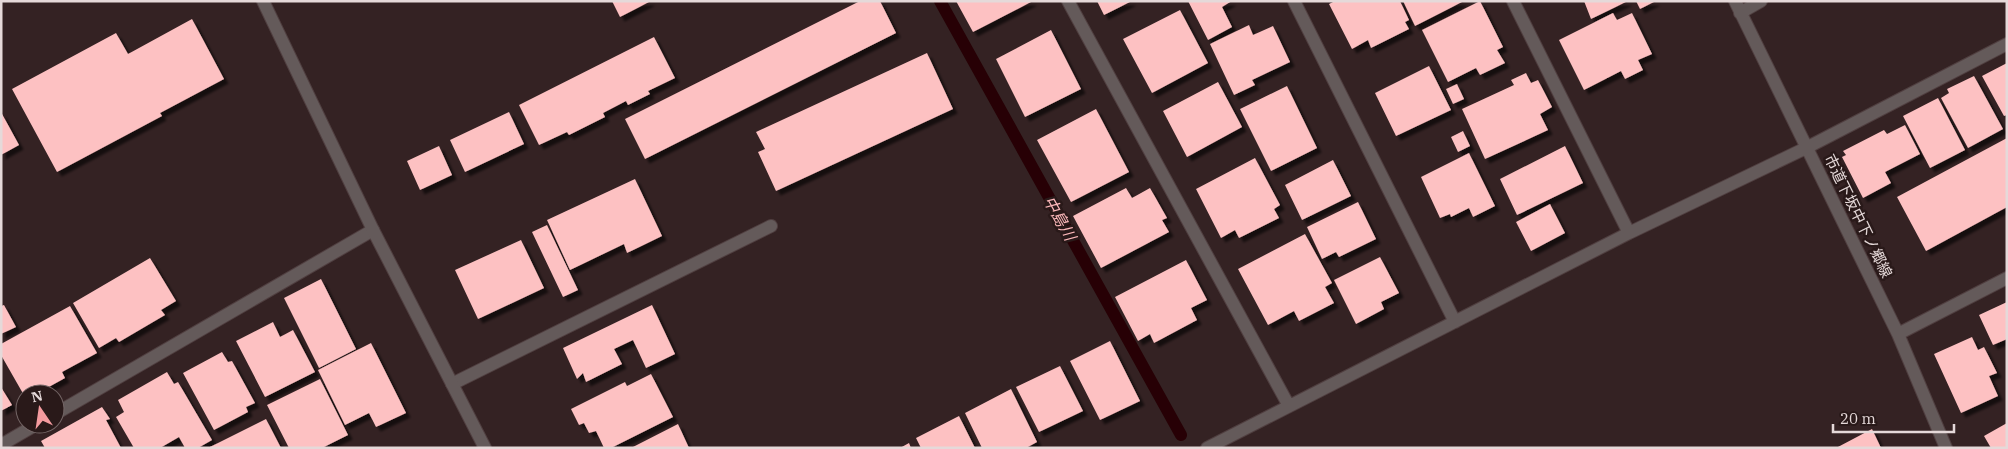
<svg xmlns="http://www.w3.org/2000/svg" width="2008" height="449" viewBox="0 0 2008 449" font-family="'IBM Plex Serif','Noto Sans JP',serif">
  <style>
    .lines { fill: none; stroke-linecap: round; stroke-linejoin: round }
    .stream { stroke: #270005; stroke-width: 12 }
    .building { fill: #fdc1c2; filter: url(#shadow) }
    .minor-casing { stroke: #503f40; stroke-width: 14 }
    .tertiary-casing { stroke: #503f40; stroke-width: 14 }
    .minor { stroke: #645a5a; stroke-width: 12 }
    .tertiary { stroke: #645a5a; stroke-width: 12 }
    .labels { text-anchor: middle; stroke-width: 5; stroke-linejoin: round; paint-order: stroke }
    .street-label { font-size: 15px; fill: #e5d9d9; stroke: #291919 }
    .water-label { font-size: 16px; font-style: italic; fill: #fcb8ba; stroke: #291919 }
  </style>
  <defs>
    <filter id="shadow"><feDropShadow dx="4.5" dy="4.5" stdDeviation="1" flood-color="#0009"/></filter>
  </defs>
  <rect width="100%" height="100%" fill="#342223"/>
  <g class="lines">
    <path class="stream" d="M940,1L1181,435"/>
  </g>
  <path class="building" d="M612,1H651L620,17Z
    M860,1H880L896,33L645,159L625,119Z
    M956,1H1033L973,32Z
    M1097,1H1132L1104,15Z
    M1188,1H1232L1222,7L1232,27L1208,40Z
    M1335,1H1400L1409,20L1405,22L1409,29L1371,48L1368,40L1352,49L1329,4Z
    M1403,1H1464L1415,26Z
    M1480,1L1503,47L1497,50L1505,63L1480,75L1476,68L1448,82L1422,30Z
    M1584,1H1628L1591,19Z
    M1636,1H1656L1640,9Z
    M1180,10L1208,63L1152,93L1123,39Z
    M1613,13L1617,20L1632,13L1652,54L1638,60L1643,70L1625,79L1621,71L1584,90L1559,40Z
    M192,19L224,79L160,113L162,116L57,172L12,89L116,33L128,54Z
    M1249,25L1253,35L1273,26L1290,62L1252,80L1255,85L1234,95L1210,44Z
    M1051,30L1081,89L1025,117L996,59Z
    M654,37L675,78L648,91L650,94L628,105L626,101L603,113L605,117L569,135L567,132L539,145L519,105Z
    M927,53L953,109L776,191L758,152L765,149L756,132Z
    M2007,63V115L2004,116L1982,76Z
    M1429,66L1451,110L1396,136L1375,93Z
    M1526,73L1531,83L1538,80L1552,107L1540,114L1548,130L1485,159L1462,109L1514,85L1511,80Z
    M1974,76L2003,129L1968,148L1941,98L1949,93L1947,89Z
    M1218,82L1242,127L1187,157L1163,111Z
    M1457,84L1464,99L1453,104L1446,89Z
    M1287,86L1317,148L1271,171L1240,109Z
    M1938,98L1965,150L1930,168L1903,116Z
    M1096,109L1129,172L1071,202L1037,140Z
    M1,112L19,145L1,155Z
    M509,112L524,144L465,172L450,140Z
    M1905,125L1920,154L1885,172L1891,183L1863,198L1842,157L1846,155L1843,151L1884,130L1887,134Z
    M1463,131L1470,146L1458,152L1451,137Z
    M2007,138V207L1926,251L1897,197Z
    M439,146L452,175L420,190L407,161Z
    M1565,146L1583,183L1517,215L1500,179Z
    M1469,153L1495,206L1473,217L1469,208L1451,217L1450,214L1440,218L1421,177Z
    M1255,158L1280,205L1274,209L1279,218L1239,238L1235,230L1221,238L1196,189Z
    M1333,160L1351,196L1302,220L1285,185Z
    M635,179L662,236L627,253L624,244L570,270L547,220Z
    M1126,188L1132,198L1150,188L1167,218L1162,220L1169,232L1101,268L1073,216Z
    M1358,202L1376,239L1339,257L1336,252L1322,259L1307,227Z
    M1550,204L1565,233L1531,251L1516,222Z
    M547,225L578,290L563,297L532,232Z
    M1305,234L1332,283L1325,287L1334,303L1299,321L1294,311L1268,325L1238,269Z
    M521,240L544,288L478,319L455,270Z
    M1380,257L1399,293L1381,302L1384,309L1356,324L1334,280Z
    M150,258L176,301L161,310L165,315L119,342L116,338L99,348L73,303Z
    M1186,260L1207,300L1191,308L1197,320L1154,343L1150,334L1138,341L1115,297Z
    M321,279L356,349L319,368L284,298Z
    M2007,302V339L1993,345L1979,315Z
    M4,305L16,327L1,334V306Z
    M652,305L675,354L646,368L633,340L614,349L622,364L586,382L583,373L577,379L563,348Z
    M70,306L97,353L62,372L65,378L36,394H25V397L1,355V344Z
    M273,322L280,337L293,330L315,372L265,397L236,341Z
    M1972,337L1978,350L1984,347L1997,373L1989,376L1998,396L1961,413L1934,354Z
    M1110,341L1140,401L1100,420L1070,361Z
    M371,343L406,413L376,427L369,413L345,425L318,370Z
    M222,352L228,362L232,361L255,403L246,407L248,412L214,430L183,373Z
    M1060,366L1083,411L1039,432L1016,387Z
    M167,372L174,384L178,382L212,440L198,448H185L179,437L160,448H134L116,417L124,412L118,400Z
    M651,374L673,417L611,448H604L596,431L589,433L584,423L579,425L571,409L625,382L627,386Z
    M320,379L348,435L322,448H289L267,405Z
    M1,387L12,405L1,411Z
    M1011,389L1037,442L1026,448H982L965,413Z
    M102,407L110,419L106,420L121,448H45L41,441Z
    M959,416L975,448H921L916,438Z
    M266,419L281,448H208Z
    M2007,423V448H1991L1984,436Z
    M678,424L689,448H631Z
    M1872,429L1881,448H1836Z
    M909,443L911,448H900Z"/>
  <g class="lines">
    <g class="minor-casing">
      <path id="minor" d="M1068,1L1289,406
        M1294,1L1455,322
        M1513,1L1629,233
        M1735,1L1898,334L1946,448
        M1740,13L1761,1
        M1898,334L2007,278
        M452,384L771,226
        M55,414L373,230
        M1,445L37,424
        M1207,448L1629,233L1806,148L2007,44"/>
    </g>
    <g class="tertiary-casing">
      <path id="tertiary" d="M263,1L373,230L485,448"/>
    </g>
    <use href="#minor" class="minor"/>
    <use href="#tertiary" class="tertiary"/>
  </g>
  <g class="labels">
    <g class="street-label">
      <text transform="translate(1858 216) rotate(64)" y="5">市道下坂中下ノ郷線</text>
    </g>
    <g class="water-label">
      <text transform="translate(1060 218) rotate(61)" y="6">中島川</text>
    </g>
  </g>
  <rect width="2008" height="449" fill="none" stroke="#e5d9d9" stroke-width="5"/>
  <g transform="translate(40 409) rotate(347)"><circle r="24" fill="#291919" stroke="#746666"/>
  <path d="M0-4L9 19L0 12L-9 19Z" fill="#f49b9f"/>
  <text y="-8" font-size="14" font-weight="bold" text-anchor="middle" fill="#e5d9d9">N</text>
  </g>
  <path d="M1833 424v8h121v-8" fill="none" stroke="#e5d9d9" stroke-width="2.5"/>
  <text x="1840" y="424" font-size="15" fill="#e5d9d9" stroke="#291919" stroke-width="4" paint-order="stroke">20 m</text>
</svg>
